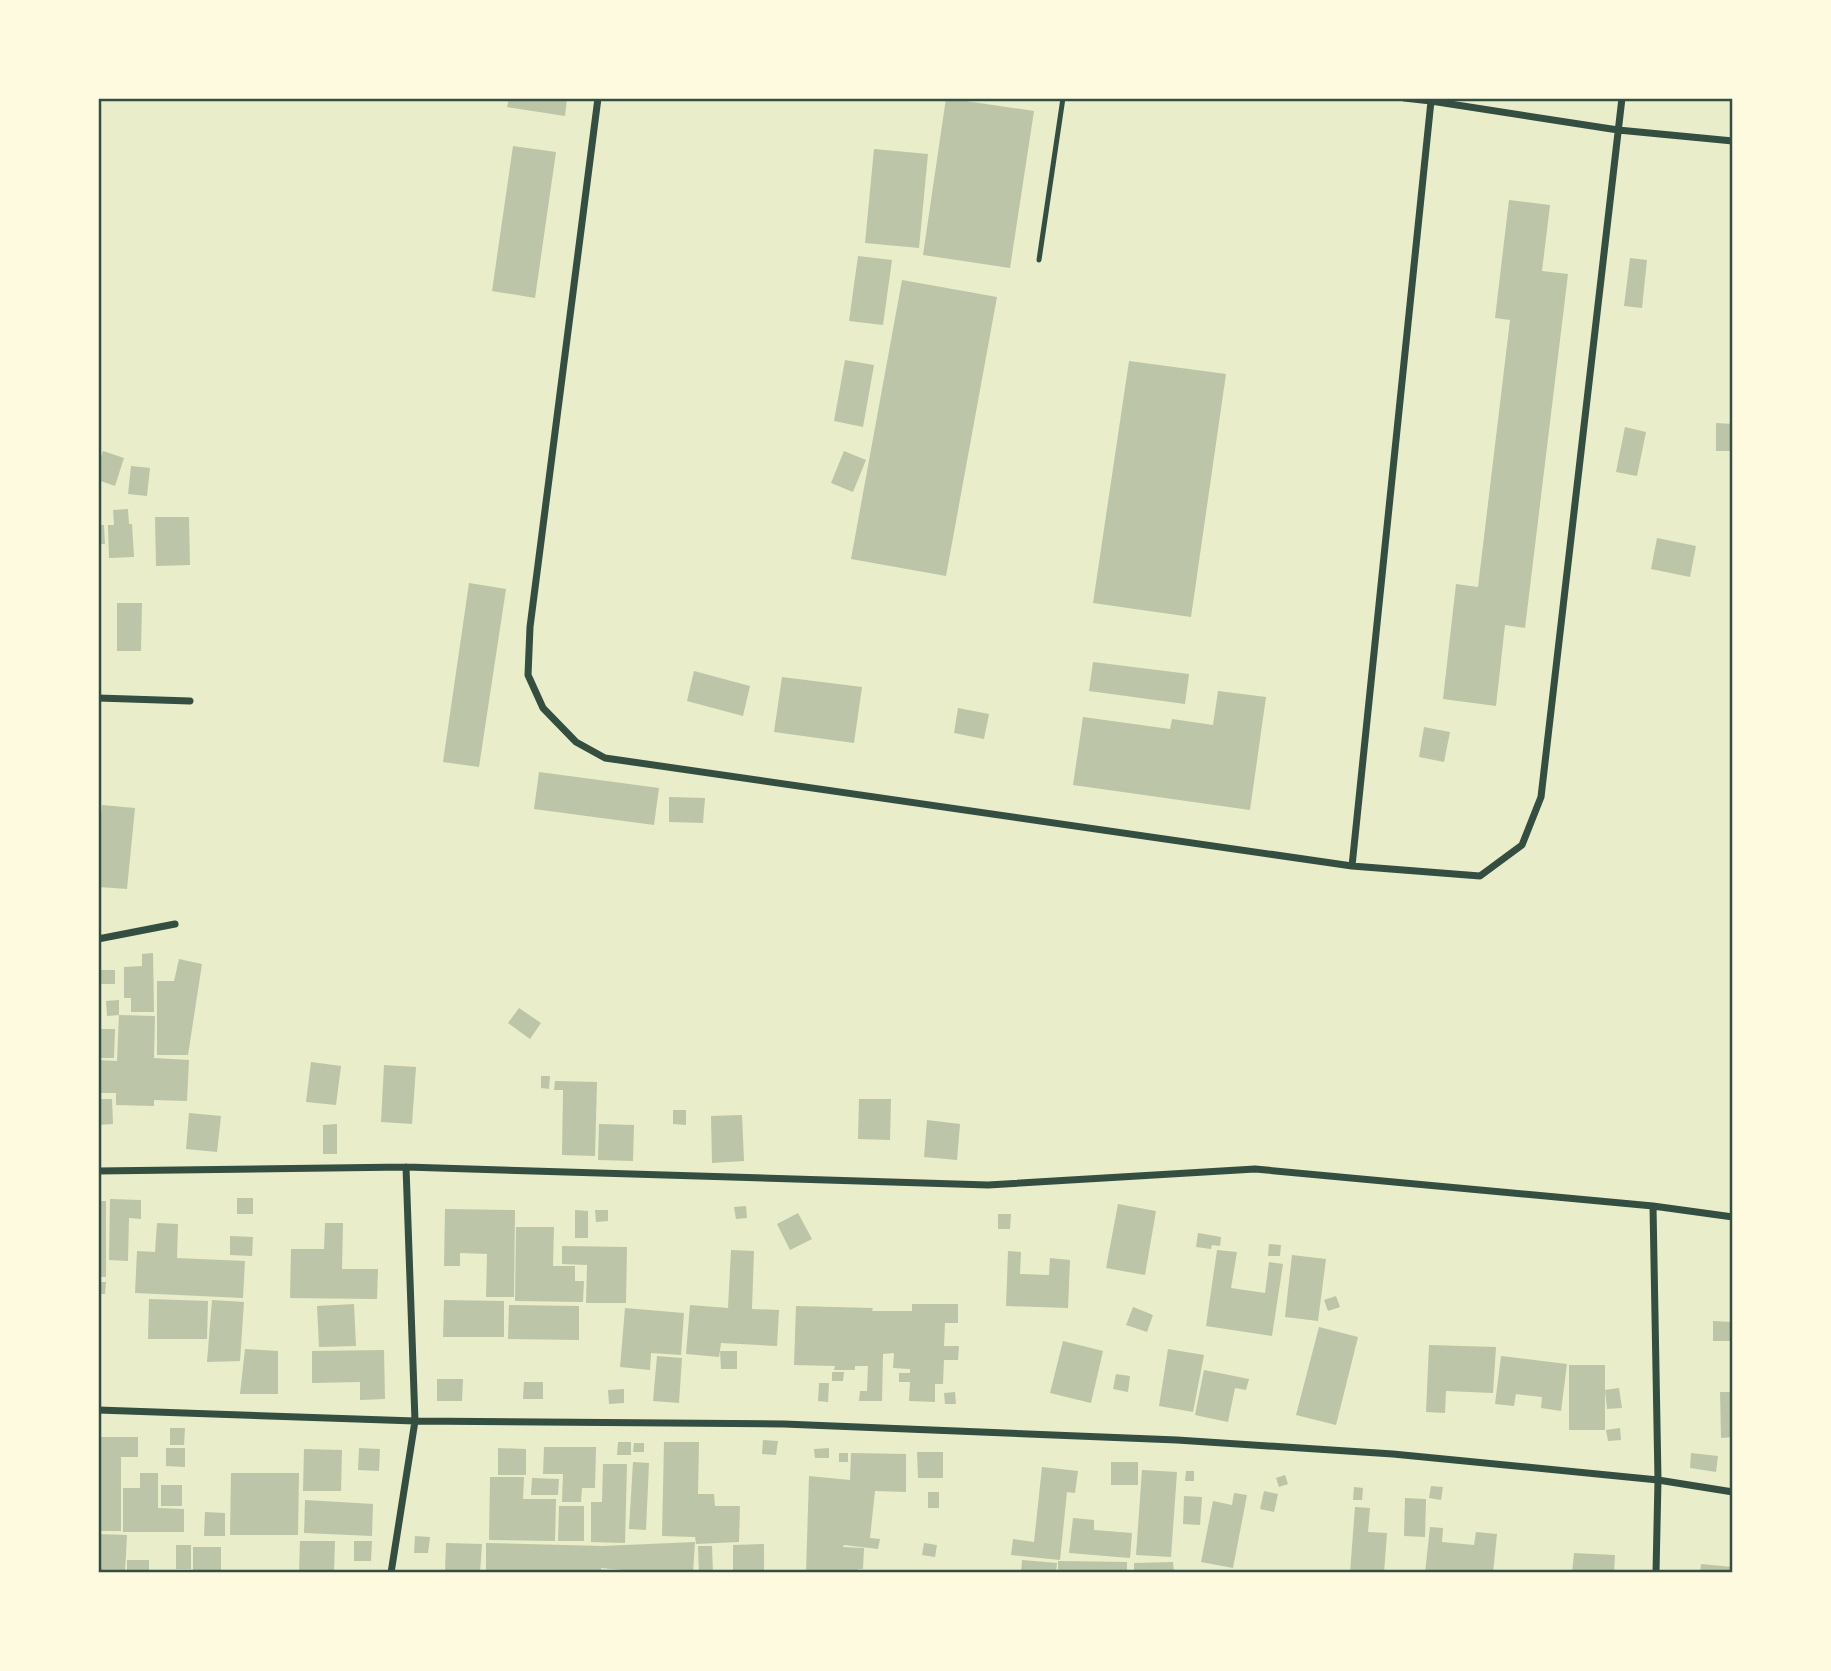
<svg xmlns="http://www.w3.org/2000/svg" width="1831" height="1671" viewBox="0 0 1831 1671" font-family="'Roboto Condensed',sans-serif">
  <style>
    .building { fill: #bcc5a7 }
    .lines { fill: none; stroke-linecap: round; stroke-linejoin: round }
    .service { stroke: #344e41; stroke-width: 5 }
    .minor { stroke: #344e41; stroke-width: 7 }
    .neatline { fill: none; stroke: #344e41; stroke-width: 2.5 }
  </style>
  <rect width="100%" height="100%" fill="#e9edc9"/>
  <path class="building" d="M509,98H567L565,116L507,107Z
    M946,98L1034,111L1010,268L923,255Z
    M513,146L556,152L535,298L492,291Z
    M874,149L928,154L919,248L865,243Z
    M1509,200L1550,205L1542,271L1568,274L1525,628L1505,625L1496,706L1443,699L1456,584L1478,587L1510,320L1495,318Z
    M858,256L892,260L883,325L849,321Z
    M1630,258L1647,260L1642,308L1624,306Z
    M902,280L997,297L946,576L851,559Z
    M845,360L874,365L863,427L834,421Z
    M1129,361L1226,374L1191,617L1093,603Z
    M1716,423L1733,424V451H1716Z
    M1625,427L1646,432L1637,476L1616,472Z
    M103,451L124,458L115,486L98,480V466Z
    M844,451L866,460L853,492L831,483Z
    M131,466L150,468L147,496L128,494Z
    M128,509L129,524H132L134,557L109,558L108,525H114L113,510Z
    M155,517H189L190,565L156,566Z
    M98,525H104L105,544H98Z
    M1657,538L1696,546L1690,577L1651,569Z
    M469,583L506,589L479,767L443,762Z
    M117,603H142L141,651H117Z
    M1093,662L1189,674L1185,704L1089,691Z
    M694,671L750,686L743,716L687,701Z
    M782,677L862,687L854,743L774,732Z
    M1218,691L1266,697L1250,810L1073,785L1083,717L1170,729L1172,719L1213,725Z
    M958,708L989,714L984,739L954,733Z
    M1424,727L1450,732L1444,762L1419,757Z
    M539,772L659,788L654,825L534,809Z
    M669,797L705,798L703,823L669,822Z
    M102,805L135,808L127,889L98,887V847Z
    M153,953L154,1012H131V998H124V967L142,966V954Z
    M179,959L202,964L188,1055H157V981H174Z
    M101,970H115V984H101Z
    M119,1000V1015L107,1016L106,1001Z
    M519,1008L541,1023L530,1039L508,1023Z
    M119,1015L155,1016L154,1058L189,1060L187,1101L154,1100V1106L116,1105V1093H98V1060L117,1061Z
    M100,1029H115L114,1058H98Z
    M311,1062L341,1066L336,1105L306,1102Z
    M384,1065L416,1067L412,1124L381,1122Z
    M541,1076H550L549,1089L541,1088Z
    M555,1081L597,1082L595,1156L562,1155L563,1090H554Z
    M98,1099H112L113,1124L98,1125Z
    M859,1099H891L890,1140L858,1139Z
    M673,1110H686V1125L673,1124Z
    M189,1113L221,1116L217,1152L186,1149Z
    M742,1115L744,1161L712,1163L711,1116Z
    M927,1120L960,1124L957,1160L924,1157Z
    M337,1124V1154H323V1125Z
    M599,1124L634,1125L633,1161L598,1160Z
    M237,1198H253V1214H237Z
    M110,1199L141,1200V1219L129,1218L128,1261L109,1260Z
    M98,1201H106V1277H98Z
    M1118,1204L1156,1211L1145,1275L1106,1268Z
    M746,1206L747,1218L736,1219L734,1207Z
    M445,1209L515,1210L514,1297H486L487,1254L460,1253V1266H444Z
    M575,1210L588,1211V1238H575Z
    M595,1210H608V1221L596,1222Z
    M798,1213L812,1239L790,1250L777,1224Z
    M998,1214H1011L1010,1229H998Z
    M157,1223L178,1224L177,1258L245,1261L243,1298L135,1293L137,1251L155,1252Z
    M325,1223H343L342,1269H378L377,1299L290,1298L291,1249H324Z
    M516,1227H554L553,1266H575V1281H584L583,1302L515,1301Z
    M1198,1233L1221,1237L1220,1246L1212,1245L1211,1249L1196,1247Z
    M230,1236L253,1237L252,1256L230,1255Z
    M1269,1244L1281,1245L1280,1256H1268Z
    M562,1246L627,1247L626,1303H586L587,1265L562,1264Z
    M731,1250L754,1251L752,1309L779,1310L777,1346L721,1343L719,1357L686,1354L690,1305L728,1308Z
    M1217,1250L1237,1252L1231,1288L1265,1293L1269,1262L1283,1264L1272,1336L1206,1326Z
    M1008,1251L1021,1252L1020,1274L1049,1275L1050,1258L1070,1260L1068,1308L1006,1306Z
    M1292,1255L1326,1259L1318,1321L1285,1317Z
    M98,1282H106L105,1294H98Z
    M1336,1296L1340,1307L1328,1311L1324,1300Z
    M149,1299L208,1301L207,1339H148Z
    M212,1300L244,1302L240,1361L207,1362Z
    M444,1300L504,1301V1337H443Z
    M354,1304L356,1346L319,1347L317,1306Z
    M912,1304H958V1323H945L944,1346H959L958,1360H944L943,1384H935V1402L909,1401L910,1382H899V1373H910V1369L893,1368L894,1353L883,1354L882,1401H859L860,1391H867L868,1366H855V1370H834L835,1366L794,1365L796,1306L873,1308L872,1311H912Z
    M509,1305L579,1306V1340L508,1339Z
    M1133,1307L1153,1315L1147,1332L1126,1325Z
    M625,1308L684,1313L681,1355L651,1353L650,1370L620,1367Z
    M1713,1321L1733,1322V1341H1713Z
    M1319,1327L1358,1337L1336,1425L1296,1415Z
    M1063,1341L1103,1351L1091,1403L1050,1393Z
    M1429,1345L1496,1347L1493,1393L1446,1391L1445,1413L1426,1412Z
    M245,1349L278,1351V1394H240Z
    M1168,1349L1204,1355L1193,1412L1159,1406Z
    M384,1350L385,1399L360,1400V1382L312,1383V1351Z
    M720,1351H737V1369H721Z
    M657,1356L682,1358L679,1403L653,1401Z
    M1501,1356L1567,1364L1561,1411L1541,1408L1542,1397L1516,1394L1514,1406L1495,1404Z
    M1569,1365H1605V1430H1569Z
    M1204,1370L1249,1379L1246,1390L1235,1388L1228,1422L1195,1415Z
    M832,1372H844L843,1381H832Z
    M1116,1374L1130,1376L1128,1392L1113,1389Z
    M437,1379H463L462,1401H437Z
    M524,1382H543V1399H523Z
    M819,1383H829L828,1402L818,1401Z
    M1619,1388L1622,1408L1607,1409L1605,1390Z
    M624,1389V1403L609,1404L608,1390Z
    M955,1392L956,1404H945L944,1393Z
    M1720,1392H1733V1437L1721,1438Z
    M170,1428H185L184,1445H170Z
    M1620,1428L1621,1440L1608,1441L1606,1430Z
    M98,1437H138V1457H121V1531H98Z
    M763,1440L778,1441L776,1455L762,1454Z
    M618,1442H631V1455H617Z
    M664,1442H699L698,1494H714L715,1506H740L739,1542L696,1544L695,1537L662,1536Z
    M634,1443H644V1452H633Z
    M544,1447H596L595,1488H582L581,1502H562L563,1474H543Z
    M166,1448H185V1467L166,1466Z
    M359,1448L380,1449L379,1471L358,1470Z
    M498,1448L526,1449V1475H498Z
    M829,1448V1458H815L814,1449Z
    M304,1449L342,1450L341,1491H303Z
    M917,1452H943V1478H918Z
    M839,1453H848V1462H839Z
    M851,1453L906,1454V1492L875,1491L870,1538L880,1539L878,1549L844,1545L843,1547L864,1548L863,1569H858L857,1573H806L809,1476L850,1480Z
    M1691,1453L1718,1456L1716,1472L1690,1468Z
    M633,1462L649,1463L646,1530L629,1529Z
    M1111,1462H1138V1485H1111Z
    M603,1464H627L625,1543L591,1542V1502H602Z
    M1042,1467L1078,1471L1075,1493L1067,1492L1060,1560L1011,1555L1013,1539L1034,1542Z
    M1142,1470L1177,1472L1171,1557L1136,1555Z
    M1186,1471H1194V1481H1185Z
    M140,1473H158V1508L184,1509V1532H123V1488H140Z
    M231,1473H299L298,1535H230Z
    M1285,1475L1288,1484L1279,1487L1276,1478Z
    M490,1477H524L523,1499H556L555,1541L489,1540Z
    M532,1478L559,1479L558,1495H531Z
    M161,1485H182V1506H161Z
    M1431,1486L1443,1487L1441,1500L1429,1498Z
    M1354,1487L1363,1488L1362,1500H1353Z
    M1264,1491L1278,1494L1274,1512L1260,1509Z
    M928,1492H939V1508H928Z
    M1234,1493L1247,1495L1233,1568L1201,1562L1213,1501L1232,1505Z
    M1184,1496L1202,1497L1200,1525L1183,1524Z
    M1405,1498L1426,1499L1425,1537L1404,1536Z
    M305,1500L373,1504L372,1536L304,1533Z
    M559,1506H584V1541H558Z
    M1355,1507L1370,1508L1368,1532L1387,1533L1384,1573H1350Z
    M205,1512L225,1513V1536H204Z
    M1073,1518L1094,1520V1530L1132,1533L1130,1558L1069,1553Z
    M1430,1527L1443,1528L1442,1542L1474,1545L1476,1532L1497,1534L1493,1573H1425Z
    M98,1534L127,1535L125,1573H98Z
    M415,1536L430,1537L428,1553H414Z
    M300,1541H335L334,1573H299Z
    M354,1541H372L371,1561H354Z
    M695,1542L693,1573H622L623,1570L601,1568V1573H486V1543L602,1546Z
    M446,1543L482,1544L480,1573H445Z
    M924,1543L937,1545L935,1557L922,1555Z
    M764,1544V1573H733V1545Z
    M176,1545H191V1569H176Z
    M698,1546H712L713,1573H699Z
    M193,1547H221V1573H193Z
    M1574,1553L1615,1555L1614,1573H1572Z
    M127,1560H149V1573H127Z
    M1022,1560L1057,1563L1056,1573H1021Z
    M1058,1561L1127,1562V1573H1058Z
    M1173,1562L1174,1573H1134V1563Z
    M1701,1564L1733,1567V1573H1700Z"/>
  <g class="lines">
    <path class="service" d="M1039,260L1063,98"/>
    <path class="minor" d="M598,98L530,627L528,675L543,708L576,742L605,758L1352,866L1480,876L1522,845L1541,797L1622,98
      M1404,98L1431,101L1432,98
      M98,698L190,701
      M1352,866L1431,101L1618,130L1733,141
      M98,939L175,924
      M98,1171L406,1167L988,1185L1255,1169L1653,1206L1733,1217
      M1653,1206L1658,1480L1656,1573
      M98,1410L415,1421L784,1424L1177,1440L1393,1454L1658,1480L1733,1492
      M391,1573L415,1421L406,1167"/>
  </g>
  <rect width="1831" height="1671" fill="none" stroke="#fefae0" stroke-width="200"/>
  <rect x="100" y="100" width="1631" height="1471" class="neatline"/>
</svg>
